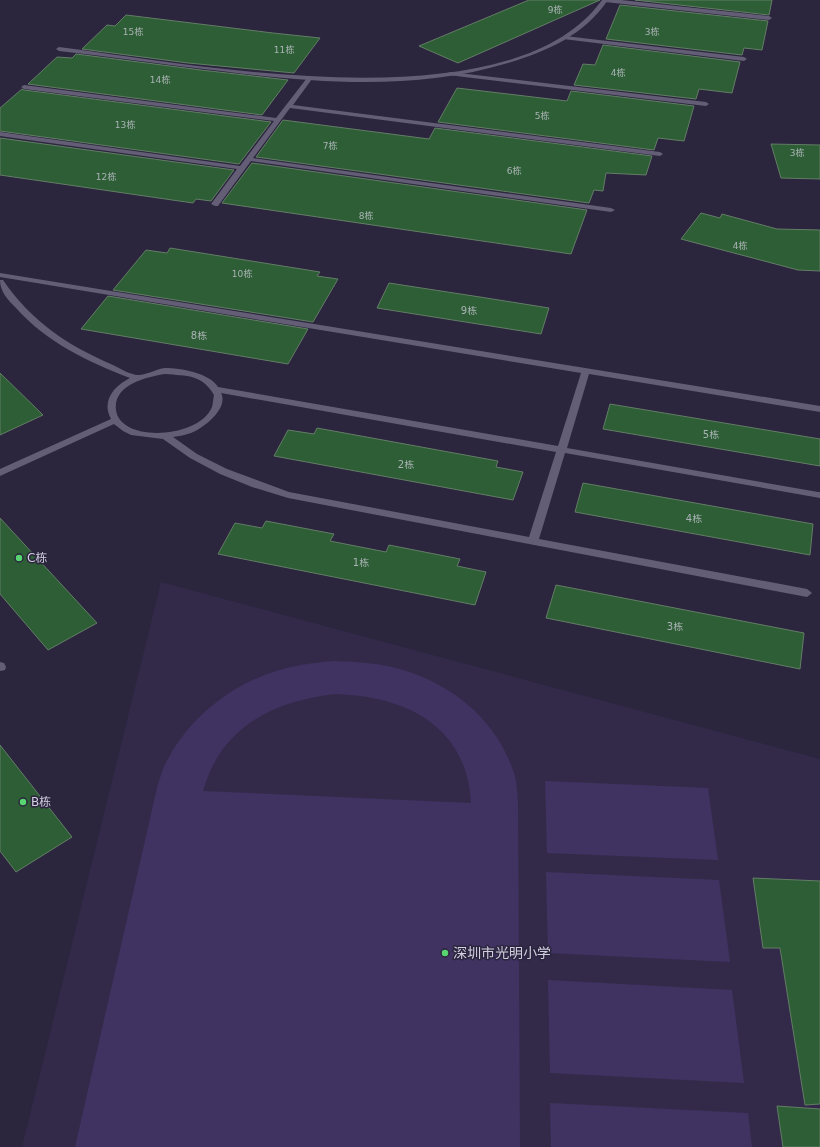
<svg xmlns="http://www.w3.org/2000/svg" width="820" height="1147" viewBox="0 0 820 1147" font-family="'DejaVu Sans','Noto Sans SC',sans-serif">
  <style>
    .built { fill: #332a4a }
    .green { fill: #403361; fill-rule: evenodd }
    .building { fill: #2e5e35; stroke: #637d66 }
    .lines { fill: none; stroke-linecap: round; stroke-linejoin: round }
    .lane { fill: #635e76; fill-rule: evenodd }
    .street { fill: #635e76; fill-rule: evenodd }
    .poi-dot { fill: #58d570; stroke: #2b253e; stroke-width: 1.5 }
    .labels { text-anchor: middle; stroke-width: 3; stroke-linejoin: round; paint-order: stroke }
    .far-number-label { font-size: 9px; fill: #a9b3b5 }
    .number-label { font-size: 10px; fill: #a9b3b5 }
    .poi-label { font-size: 12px; fill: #d2cfe0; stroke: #2b253e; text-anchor: start }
    .near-poi-label { font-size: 14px; fill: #d2cfe0; stroke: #2b253e; text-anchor: start }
  </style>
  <rect width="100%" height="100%" fill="#2b253e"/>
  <path class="built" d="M161,582L820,759V1147H22Z"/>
  <path class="green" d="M334,661C357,662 381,663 403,670C455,686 497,721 514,773C517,782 517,793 518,803L520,1147H75L157,788C160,778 163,767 168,759C194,710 246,674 301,665C312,663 323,662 334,661ZM335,694C405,696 467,725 471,803L203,791C221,727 273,701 335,694Z
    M545,781L708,788L718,860L547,853Z
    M546,872L719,880L730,962L548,953Z
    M548,980L732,990L744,1083L550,1073Z
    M550,1103L748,1113L752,1147H551Z"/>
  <path class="building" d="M529,0H600L458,63L419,46Z
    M635,0H772L769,15Z
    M620,5L768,21L762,50L744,48L742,55L606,39Z
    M126,15L273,33L320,38L294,73L188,63L82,49L107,25L115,26Z
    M603,45L740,62L732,93L699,89L696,99L574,85L583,64L595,65Z
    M76,54L201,70L288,80L262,115L28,84L57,57L72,58Z
    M457,88L567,101L571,91L694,106L684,141L658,138L654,150L438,122Z
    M22,89L24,90L271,122L239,164L0,131V108Z
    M283,120L429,139L435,128L652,156L646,175L606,173L603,191L594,190L589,203L256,157Z
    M0,138L234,170L211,201L196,199L193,203L0,175Z
    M771,144L820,145V179L781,178Z
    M252,163L587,210L571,254L222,203Z
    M701,213L720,218L722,214L777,229L820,230V271L798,270L681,239Z
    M170,248L320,272L317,276L338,279L313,322L113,290L146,250L167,253Z
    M389,283L480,297L549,308L541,334L377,308Z
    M108,296L308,329L288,364L81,329Z
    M0,373L43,415L0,435Z
    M610,404L820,439V466L603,429Z
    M317,428L498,461L496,467L523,472L513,500L274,456L288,430L314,434Z
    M583,483L813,524L810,555L575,512Z
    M0,518L97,623L48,650L0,594Z
    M266,521L334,534L330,541L386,552L389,545L460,559L457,566L486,572L475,605L218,554L235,523L262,528Z
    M556,585L804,633L800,669L546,618Z
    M0,745L72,837L16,872L0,851Z
    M753,878L820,881V1104L805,1105L780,948H763Z
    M777,1106L820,1109V1147H783Z"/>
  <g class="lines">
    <path class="lane" d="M602,0H621L769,16L772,18L769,20L605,2Z
      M565,36L744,57L747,59L744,61L563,39L562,38Z
      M450,72L706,102L709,104L706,106L448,75V73Z
      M309,77L312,79L293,105L660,152L663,154L660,156L290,108L253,158L611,208L615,210L611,212L251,161L218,206H215L211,204L237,169L0,136V132L240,166L274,121L24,89L21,87L24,85L276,118L307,78Z
      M0,273L820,406V412L589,374L567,448L818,492H820V498L565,453L539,539L807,589L812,593L807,597L288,498L252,487L220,474L190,458L163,439L131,435L123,431L114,424L0,476V469L111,419C101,401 114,386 130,378C88,362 46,342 16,308C8,300 0,292 0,280H3C32,322 67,345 113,365C119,368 131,375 138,375C147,375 156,369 165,368C180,368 210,373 218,387L558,446L581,373L0,277ZM165,374C187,376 202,374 214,395C213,399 213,404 212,407C201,433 150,439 129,427C122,423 117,418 116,410C113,385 146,377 165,374ZM221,393L556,452L529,537L289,492L227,469L197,454L173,437C179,436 186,435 191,433C204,428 229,408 221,393Z
      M0,662L4,663L6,667L5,670L0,671Z"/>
    <path class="street" d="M602,0H608C584,35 548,51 508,63C415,91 316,83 221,71C167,65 113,57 59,51L56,49L59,47C193,64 511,127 602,0Z"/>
  </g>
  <g class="poi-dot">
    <circle cx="19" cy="558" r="4"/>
    <circle cx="23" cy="802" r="4"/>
    <circle cx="445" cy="953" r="4"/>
  </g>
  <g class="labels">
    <g class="far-number-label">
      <text x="555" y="13">9栋</text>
      <text x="133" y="35">15栋</text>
      <text x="652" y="35">3栋</text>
      <text x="284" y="53">11栋</text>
      <text x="618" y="76">4栋</text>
      <text x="160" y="83">14栋</text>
      <text x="542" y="119">5栋</text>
      <text x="125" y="128">13栋</text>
      <text x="330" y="149">7栋</text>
      <text x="797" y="156">3栋</text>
      <text x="514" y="174">6栋</text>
      <text x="106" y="180">12栋</text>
      <text x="366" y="219">8栋</text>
      <text x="740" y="249">4栋</text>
      <text x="242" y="277">10栋</text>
    </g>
    <g class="number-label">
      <text x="469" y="314">9栋</text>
      <text x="199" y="339">8栋</text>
      <text x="711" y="438">5栋</text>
      <text x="406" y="468">2栋</text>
      <text x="694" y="522">4栋</text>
      <text x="361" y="566">1栋</text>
      <text x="675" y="630">3栋</text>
    </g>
    <g class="poi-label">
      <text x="27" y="562">C栋</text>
      <text x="31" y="806">B栋</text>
    </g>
    <g class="near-poi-label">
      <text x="453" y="958">深圳市光明小学</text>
    </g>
  </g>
</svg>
